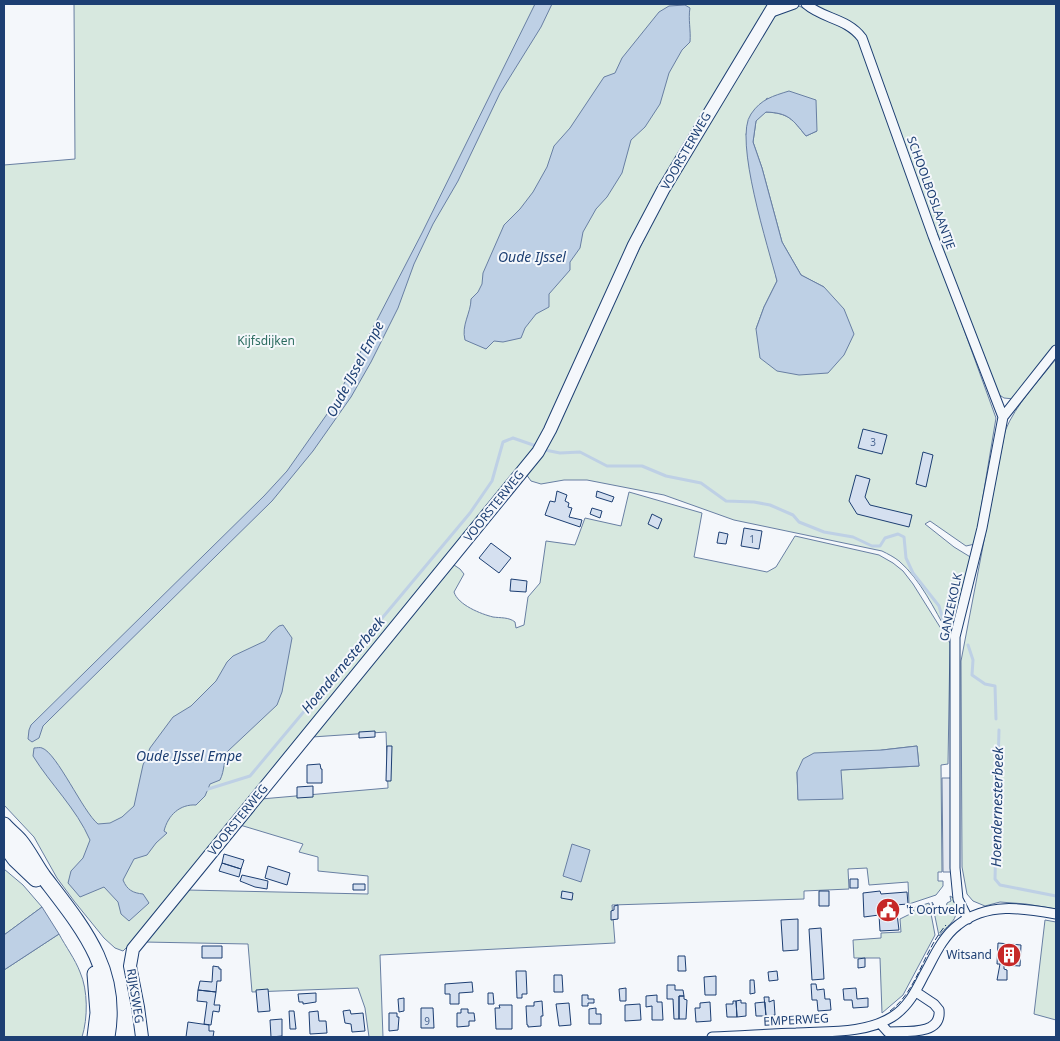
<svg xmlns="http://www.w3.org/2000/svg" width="1060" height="1041" viewBox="0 0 1060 1041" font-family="'Noto Sans',sans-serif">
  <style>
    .green { fill: #d7e8df; stroke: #687fa3; fill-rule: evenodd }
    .parking { fill: #e3e8f0; stroke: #687fa3 }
    .water { fill: #bed0e5; stroke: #687fa3 }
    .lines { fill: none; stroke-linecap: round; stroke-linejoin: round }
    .stream { stroke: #bed0e5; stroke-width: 3 }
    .building { fill: #d5e0f0; stroke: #1d3f73 }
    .street-casing { stroke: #1d3f73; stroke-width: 11 }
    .secondary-casing { stroke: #1d3f73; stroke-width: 14 }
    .primary-casing { stroke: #1d3f73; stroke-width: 17 }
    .street { stroke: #f4f7fb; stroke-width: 9 }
    .secondary { stroke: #f4f7fb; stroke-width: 12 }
    .primary { stroke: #f4f7fb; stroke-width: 15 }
    .fence { stroke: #1d3f73; stroke-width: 1; stroke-dasharray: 6 2.5; stroke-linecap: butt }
    .labels { text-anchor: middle; stroke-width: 4; stroke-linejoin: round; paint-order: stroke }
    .number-label { font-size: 10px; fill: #4b6792 }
    .street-label { font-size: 12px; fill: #1d3f73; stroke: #f4f7fb }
    .park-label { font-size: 12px; fill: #2c6c60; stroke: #f4f7fb }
    .poi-label { font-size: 12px; fill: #1d3f73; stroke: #f4f7fb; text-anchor: start }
    .water-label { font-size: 14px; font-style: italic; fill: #1d3f73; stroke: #f4f7fb }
  </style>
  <rect width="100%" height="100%" fill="#f4f7fb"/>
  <path class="green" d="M74,4H772L721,85L535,450L142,932L123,951L115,948L104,938L74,901L57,878L34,837L4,805V165L75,159Z
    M811,4H1056V345L1014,399L1004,398L998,394L936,236L868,47L839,18Z
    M799,6L849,29L855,33L861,45L996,418L975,544L966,546L930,521L925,524L954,547L972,558L952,635L948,633C934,609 921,580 899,561C894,557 888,554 882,551L734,520L664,495L587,480H564L541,484L531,481L526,474L603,323L667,192L775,13ZM767,98L817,131L806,136C792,119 789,113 765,112L756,121L753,142L762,168L782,242L801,275L824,287L756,329L764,307L777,281L746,134Z
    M1056,359V909L1026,904L1000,902L985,906L973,901L967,894L962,867L961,661L1005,431C1016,404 1038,382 1056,359Z
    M629,492L702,513L694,557L767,572L776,567L795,536L879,555L893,563L903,571L913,584L950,643L948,764L941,765L942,872H938V881H943V886L936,895L909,904L908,882L869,885L867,868L848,869L849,889L804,891V899L612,905L615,943L380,955L383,1037H369L365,1008L358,988L252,992L248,944L144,942L187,890L368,894V876L318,871V857L299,852L303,844L240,825L261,799L388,788L386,732L312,737L454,565L460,569L464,574L454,592C458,605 481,614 493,617C500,618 509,617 515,622L516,628L524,625L528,597L540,583L546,541L575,545L585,518L621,526ZM917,746L919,766L841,770L798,799L797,772L882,750Z
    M4,869L23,885L42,907L4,935Z
    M950,896L955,899C959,923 952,919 939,936L932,902L935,907L941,910L946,908L947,903L951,901Z
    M929,903L935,935L903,995L882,1013L880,958H854L853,940L881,938V933L901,932L900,919L914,912L913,908Z
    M1045,920L1056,922V1020L1034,1014Z
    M59,934C66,947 75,959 80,972C88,990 88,1018 82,1037H4V970Z"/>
  <path class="parking" d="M942,778H952L953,872H943Z"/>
  <path class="water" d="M535,4H552L541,27L500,93L458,181L433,224L414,264L398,308L371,362L351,397L313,451L272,501L51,718L43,726L39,738L32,742L28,739L29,730L31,725L264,496L287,471L332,407L422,233Z
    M685,5L690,8C688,19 691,30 690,42L682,50L669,73L660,104L645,127L631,140L622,173L607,197L596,209L583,232L580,248L570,262V270L549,294V307L536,314L525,328L521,338L503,342L494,341L486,349L465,340C461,325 471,313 471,299L478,292L482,284L483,273L504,225L520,209L533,192L547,167L554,146L570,128L604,77L615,73L622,58L659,12L669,6Z
    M789,91L816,100L817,131L806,136C792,119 789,113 766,112L756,121L753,142L762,168L782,242L801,275L824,287L844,309L854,334L844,355L828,373L799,375L777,371L760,358L756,329L764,307L777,281C769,250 733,138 751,114C761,99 773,96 789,91Z
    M283,625L292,638L282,692L277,705L228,751C223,761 225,770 220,780L210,784L205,796L196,805C180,804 168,815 164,831L167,833L156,843L147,855L134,859L123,880C127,890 133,893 143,894L149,903L129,921L121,914L118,902L104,887L80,897L68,883L71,871L83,858L90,840C76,808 51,785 33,756L34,748C37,748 40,747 42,748C57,753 83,812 98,824L110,823L122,817L134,806L143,765L150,748L173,717L191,706L216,681L227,662L233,656L265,641L272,632L279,626Z
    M917,746L919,766L841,770L843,799L798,800L797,772L803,759L814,753L882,750Z
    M572,844L590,850L581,882L563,876Z
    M42,907L59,934L4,970V935Z"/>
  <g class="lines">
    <path class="stream" d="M545,450L560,453L580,452L607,466H642L666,476L701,483L726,501L754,502L770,505L793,515L799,522L824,532L853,537L872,546H880L885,538L898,534L904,537L906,558L913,573L939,606L943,620L950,630
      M968,645L973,660L972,675L985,684L995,686L996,719
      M999,730L995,879L1000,885L1056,896
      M205,790L250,776L470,513L492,481L503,442L513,438L536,446"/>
  </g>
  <path class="building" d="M863,429L887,435L882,454L858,448Z
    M923,452L933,455L926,487L916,484Z
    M856,475L870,479L865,497L870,505L912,515L909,527L857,514L849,501Z
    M557,491L567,495L565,501L569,503L568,507L572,508L569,517L582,520L580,527L545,515L550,501L555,502Z
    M597,491L614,497L612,502L596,497Z
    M592,508L602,511L600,518L590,514Z
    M652,514L662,519L658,529L648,524Z
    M744,528L762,531L759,549L741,546Z
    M719,532L728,534L726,544L717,543Z
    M491,543L511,558L499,573L479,558Z
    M511,579L527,581L526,592L510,591Z
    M375,731V737L359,738V732Z
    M387,746H392L391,781H386Z
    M320,764L321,769H322V783H307V765Z
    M313,786V797L297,798V787Z
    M224,854L244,860L241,869L222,863Z
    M222,863L241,869L239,877L219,871Z
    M268,866L290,873L287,885L265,878Z
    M242,875L268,881L267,889L255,887L240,881Z
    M850,879H858V888H850Z
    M353,884H365V890H353Z
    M562,891L573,893L572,900L561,898Z
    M819,891H829V906H819Z
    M880,891L881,894L907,892L908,904L895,905V914H897L899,930L880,931L879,915L864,917L863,893Z
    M618,905V919L611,920V911L614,910V906Z
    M798,919V950L783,951L781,920Z
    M821,928L824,979L812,980L809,929Z
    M998,943L1021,945L1020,966L1004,965V969L1007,970V980H997L1000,964H997Z
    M202,946H222V958H202Z
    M678,956H685L686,971H678Z
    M865,958V967L858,968V959Z
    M213,966L219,967V969H221V981H217L216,992L198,990L200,981L212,982Z
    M516,971H526L527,994H522V998H517Z
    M777,971L778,980L769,981L768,972Z
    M554,975H562L563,992H554Z
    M716,976V995H705L704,977Z
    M750,980H754L755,993L750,994Z
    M472,982L473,992L459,993V1004H450V994H445V984Z
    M811,984H816L817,990L824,989L825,999H830L831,1010L818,1011L817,1000H812Z
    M667,985H675V990H683L684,996H679V1019H674L673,999H667Z
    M626,988V1001H620L619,989Z
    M856,988L857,999L868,998V1007L853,1008L852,1000H844L843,989Z
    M268,989L270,1011L258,1012L256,990Z
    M198,990L216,992L214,1005H220L219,1012L213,1011L211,1025L204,1024L207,1002L197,1001Z
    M316,993V1002L303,1004V1002H299L298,994Z
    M488,993H493L494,1004H488Z
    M582,995H588V999H594V1003H588V1006H582Z
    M657,995V1002H662L663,1020H652V1006L646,1007V996Z
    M679,996H684V999L687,1000L686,1019H679Z
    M764,997H769V1002L774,1000L775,1015L766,1016Z
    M404,998V1011L399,1012L398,999Z
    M741,1000V1003H746V1016L737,1017L736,1001Z
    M542,1001L543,1016H541V1026L528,1027V1025H527L526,1006H534V1002Z
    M733,1001H736L737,1017H727L726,1004H733Z
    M710,1002L711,1021L696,1022L695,1008H700V1003Z
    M765,1002L766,1016H756L755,1003Z
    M569,1003L571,1025L559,1026L556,1004Z
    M640,1004L641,1020L625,1021V1005Z
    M499,1005H512V1029H496L495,1008H500Z
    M421,1008H433L434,1028H421Z
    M596,1008V1014H601V1024H589V1009Z
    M461,1009H468V1013H474L475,1021H469V1026L457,1027V1013H461Z
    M350,1010L351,1014L363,1013L365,1031L352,1032L351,1024L345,1023L343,1011Z
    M289,1011H294L296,1029H290Z
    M318,1011L319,1021H326L327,1033L310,1034L309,1012Z
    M389,1013H397V1017H399L398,1030L389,1031Z
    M282,1019V1036L271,1037L270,1020Z
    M188,1022L209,1025V1031H214L213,1037H186Z"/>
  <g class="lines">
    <g class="street-casing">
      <path id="street" d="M806,4C823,19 847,18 862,38L933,236L1003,417
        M769,13L794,4
        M968,919L958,899L955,868V637L982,528L1003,417L1056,350
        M880,1023L888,1032C905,1031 942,1036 939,1010L934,1004L916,992
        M712,1037C740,1036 768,1034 796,1033C827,1031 865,1034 892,1017C908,1007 916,991 924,975C933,959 942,937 958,925C987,902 1023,908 1056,914"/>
    </g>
    <g class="secondary-casing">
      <path id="secondary" d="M142,1037L138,1007L130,966L133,949L538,452L550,430L634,245L663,190L775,4"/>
    </g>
    <g class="primary-casing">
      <path id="primary" d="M4,825C9,831 16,836 20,841C29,852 35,865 43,876C82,927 119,969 107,1037
        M4,844L15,859L36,879
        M95,1037L98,1013L95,974"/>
    </g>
    <use href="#street" class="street"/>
    <use href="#secondary" class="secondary"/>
    <use href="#primary" class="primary"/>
    <path class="fence" d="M890,1011C918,990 923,951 946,925"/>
  </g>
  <defs>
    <g id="civic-disc" transform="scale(1.25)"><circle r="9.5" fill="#c62828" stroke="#f4f7fb"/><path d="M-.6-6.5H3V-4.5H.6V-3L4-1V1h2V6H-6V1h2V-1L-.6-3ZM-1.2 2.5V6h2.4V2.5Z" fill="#fff"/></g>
    <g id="building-disc" transform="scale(1.25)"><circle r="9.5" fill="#c62828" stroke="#f4f7fb"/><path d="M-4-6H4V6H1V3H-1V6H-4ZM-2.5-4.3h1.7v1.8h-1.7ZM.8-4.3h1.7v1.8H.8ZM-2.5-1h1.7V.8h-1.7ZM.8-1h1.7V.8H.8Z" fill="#fff"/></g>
  </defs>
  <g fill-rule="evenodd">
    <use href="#civic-disc" x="888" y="910"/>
    <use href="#building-disc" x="1009" y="955"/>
  </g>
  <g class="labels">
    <g class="number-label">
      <text x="873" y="446">3</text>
      <text x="752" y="543">1</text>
      <text x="427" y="1025">9</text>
    </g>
    <g class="street-label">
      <text transform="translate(686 151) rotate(-60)" y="4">VOORSTERWEG</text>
      <text transform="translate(931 193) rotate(70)" y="4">SCHOOLBOSLAANTJE</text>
      <text transform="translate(494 506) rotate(-51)" y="4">VOORSTERWEG</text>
      <text transform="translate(951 607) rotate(-78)" y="4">GANZEKOLK</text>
      <text transform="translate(238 820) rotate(-51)" y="4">VOORSTERWEG</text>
      <text transform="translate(135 996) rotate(81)" y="4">RIJKSWEG</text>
      <text transform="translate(796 1020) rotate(-3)" y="4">EMPERWEG</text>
    </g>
    <g class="park-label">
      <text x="266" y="345">Kijfsdijken</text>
    </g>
    <g class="poi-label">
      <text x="906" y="914">'t Oortveld</text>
      <text x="992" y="959" text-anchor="end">Witsand</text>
    </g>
    <g class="water-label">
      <text x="532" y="262">Oude IJssel</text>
      <text transform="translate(355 369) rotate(-62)" y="5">Oude IJssel Empe</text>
      <text transform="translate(343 665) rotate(-50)" y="5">Hoendernesterbeek</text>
      <text x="189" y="761">Oude IJssel Empe</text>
      <text transform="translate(997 807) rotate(-89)" y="5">Hoendernesterbeek</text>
    </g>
  </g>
  <rect width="1060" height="1041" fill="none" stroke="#1d3f73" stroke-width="10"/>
</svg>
